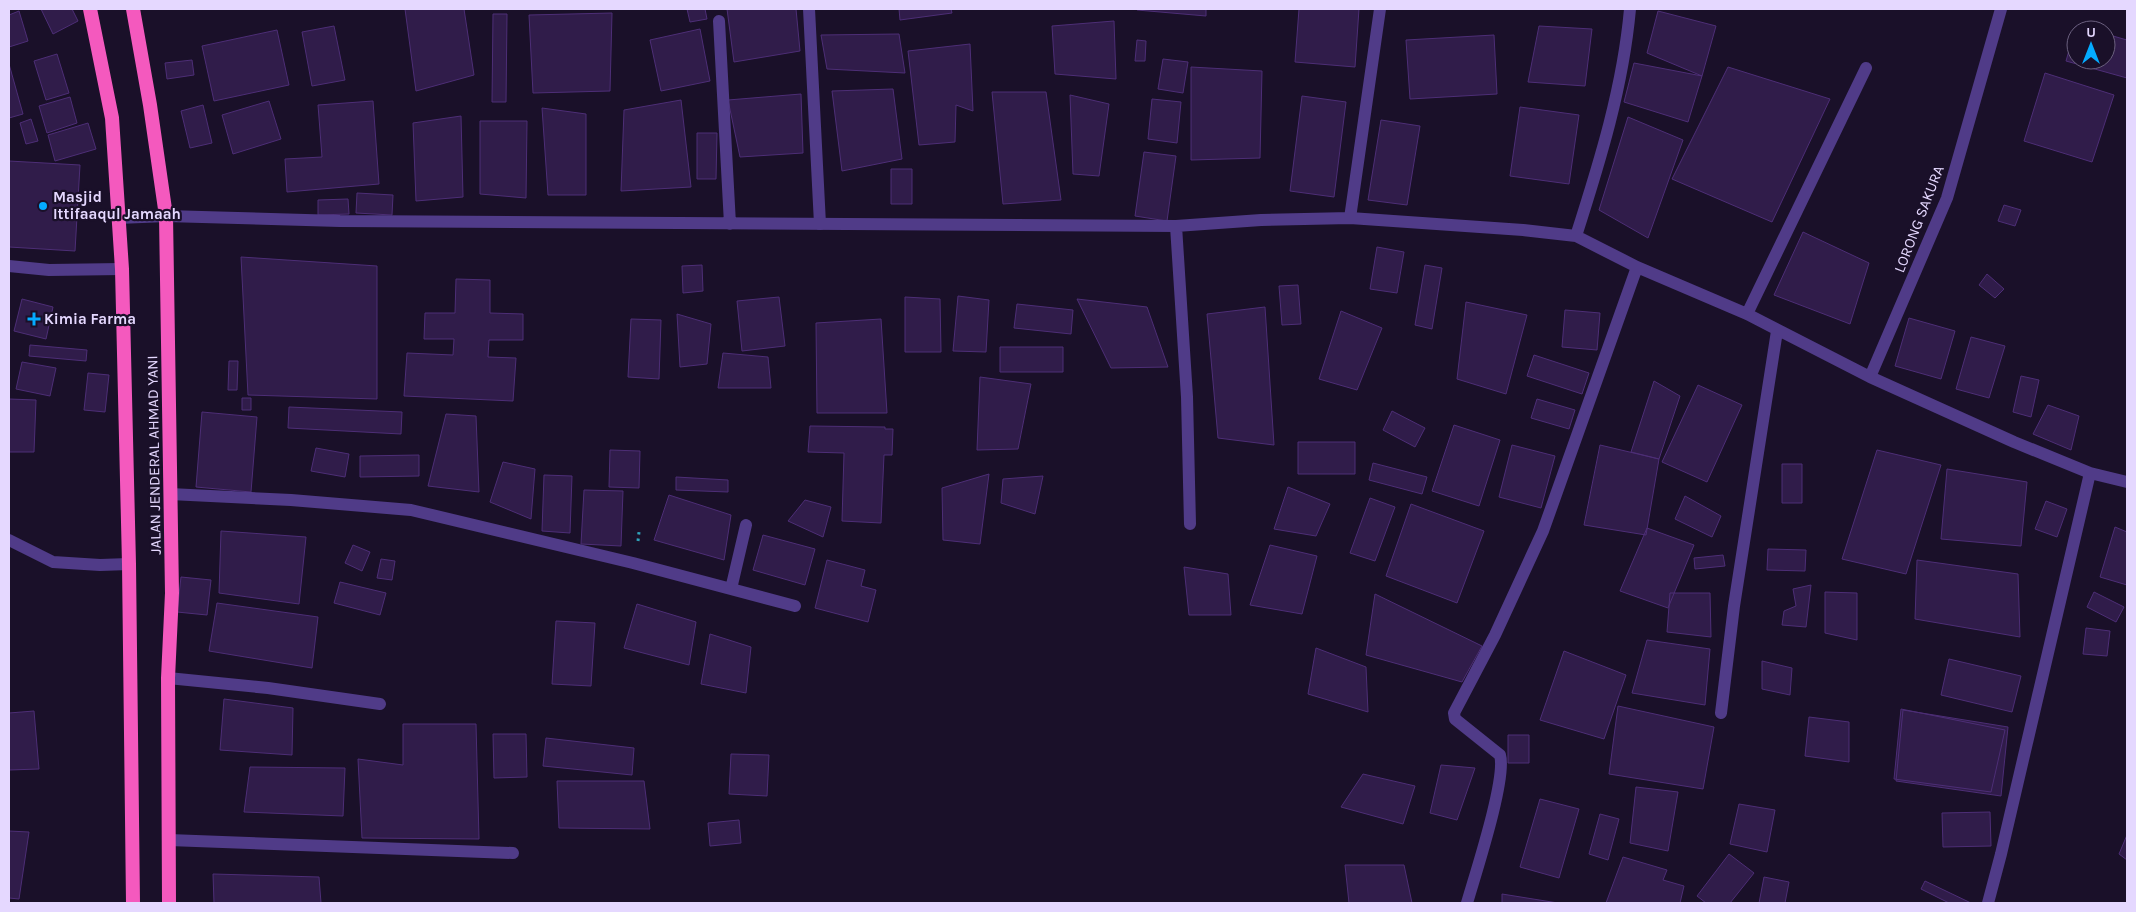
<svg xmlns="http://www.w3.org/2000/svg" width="2136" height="912" viewBox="0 0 2136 912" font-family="Karla,sans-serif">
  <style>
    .building { fill: #301c4a; stroke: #4d2e76 }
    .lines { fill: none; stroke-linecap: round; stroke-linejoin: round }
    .path { stroke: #2fa3bb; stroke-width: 3; stroke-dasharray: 2.5 4; stroke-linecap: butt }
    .service { stroke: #503b88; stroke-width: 12 }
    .minor { stroke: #503b88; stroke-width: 12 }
    .trunk { stroke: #f459be; stroke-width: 14 }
    .poi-dot { fill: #04abff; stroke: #1a1029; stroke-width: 2 }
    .labels { text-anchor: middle; stroke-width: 4.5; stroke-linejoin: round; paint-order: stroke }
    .poi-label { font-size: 15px; font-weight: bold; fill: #e5d8ff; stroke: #1a1029; text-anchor: start }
    .street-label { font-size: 15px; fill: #e5d8ff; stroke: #1a1029 }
  </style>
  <rect width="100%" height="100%" fill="#1a1029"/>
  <path class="building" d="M41,9H72L78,21L53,34Z
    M405,9H464L474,75L416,91Z
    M687,9H705L707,19L690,22Z
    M727,9H796L800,51L734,62Z
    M899,9H951L952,13L900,20Z
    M1137,9H1206V16L1137,10Z
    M1299,9H1359L1355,67L1295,62Z
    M19,11L28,41L9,47V15Z
    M1658,11L1716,26L1702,76L1647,53Z
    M612,13L610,91L533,93L529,15Z
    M493,14H507L506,102H492Z
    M1114,21L1116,79L1055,74L1052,26Z
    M334,26L345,80L312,86L302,32Z
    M1539,26L1592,29L1585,86L1528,82Z
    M2076,26L2092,30H2076V60H2106V34L2127,40V78L2066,61Z
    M700,29L710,81L661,91L650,40Z
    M277,30L289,85L214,101L202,46Z
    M899,34L905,73L827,69L821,35Z
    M1494,35L1497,94L1410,99L1406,40Z
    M1137,40L1146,41L1145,61H1135Z
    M970,44L973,111L956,105L955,142L919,145L908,51Z
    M57,54L69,93L46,100L34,61Z
    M1163,59L1188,62L1183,93L1158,89Z
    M192,60L194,75L167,79L165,63Z
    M1634,63L1702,76L1688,122L1624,102Z
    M9,64L23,114L9,118Z
    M1191,67L1262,71L1260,158L1191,160Z
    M1728,67L1830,99L1772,222L1672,179Z
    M2045,73L2114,95L2092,162L2024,141Z
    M893,89L902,159L842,171L832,91Z
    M992,92H1046L1061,200L1003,204Z
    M801,94L803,153L740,157L728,100Z
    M1070,95L1109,104L1099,176L1073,174Z
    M1302,96L1346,102L1334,197L1290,191Z
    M70,97L77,123L47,133L39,106Z
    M1152,99L1181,102L1177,143L1148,139Z
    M681,100L691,187L621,191L624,110Z
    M269,101L281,139L233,154L222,115Z
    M373,101L379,184L287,192L285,159L322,157L318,105Z
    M203,105L212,143L190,148L181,111Z
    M1520,107L1579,115L1569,184L1510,176Z
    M542,108L586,114V195H548Z
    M461,116L463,197L416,201L413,123Z
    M1628,117L1683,140L1648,238L1599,210Z
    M31,119L38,141L26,144L20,123Z
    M1381,120L1420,126L1407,205L1368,200Z
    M480,121H527L526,198L480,194Z
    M88,123L96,149L55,161L48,135Z
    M697,133H717L716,179H697Z
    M1144,152L1176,156L1167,221L1135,216Z
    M9,161L80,165L75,251L9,247Z
    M891,169H912V204H891Z
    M357,193L393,195L392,215L356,213Z
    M348,199L349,214L318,215V200Z
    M2004,205L2021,210L2015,226L1998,221Z
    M1803,232L1869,263L1850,324L1774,295Z
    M1377,247L1404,252L1397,293L1370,289Z
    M241,257L377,266V399L248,395Z
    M702,265L703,291L683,293L682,266Z
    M1425,265L1442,268L1432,329L1415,325Z
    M1987,274L2004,289L1995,298L1979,285Z
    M456,279L490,280V313L523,314V340H489L488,357L516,358L513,401L404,396L407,353L453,355L454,339H424L425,313H455Z
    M1298,285L1301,324L1282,325L1279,286Z
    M958,296L989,300L986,352L953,351Z
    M779,297L785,346L742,351L737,301Z
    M905,297L940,299L941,352H905Z
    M22,299L53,307L46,339L14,331Z
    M1077,299L1147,307L1168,367L1111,368Z
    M1466,302L1527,315L1506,394L1457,379Z
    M1017,304L1073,310L1071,334L1014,328Z
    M1265,307L1274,445L1218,438L1207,314Z
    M1565,310L1600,313L1597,350L1562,347Z
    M1341,311L1382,328L1357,390L1319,379Z
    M677,314L711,324L707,364L680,367Z
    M1909,318L1955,331L1941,379L1895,366Z
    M631,319L661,320L659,379L628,377Z
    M881,319L887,413H817L816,323Z
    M1971,337L2005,346L1989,398L1956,389Z
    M30,345L87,350L86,361L29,356Z
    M1000,347H1063V372H1000Z
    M723,353L768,357L771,388H718Z
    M1534,355L1589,373L1582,394L1527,376Z
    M229,361H238L237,390H228Z
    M22,362L56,368L50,396L16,389Z
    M88,373L109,375L105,412L84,410Z
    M2021,376L2039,380L2031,417L2013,412Z
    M980,377L1031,384L1018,449L977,450Z
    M1654,381L1680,396L1659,459L1631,452Z
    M1698,385L1742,405L1707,482L1662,462Z
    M242,398H251V410H242Z
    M9,399L36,400L34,452H9Z
    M1537,399L1575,410L1569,429L1531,418Z
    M2048,405L2079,416L2071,450L2033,434Z
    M289,407L402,412L401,434L288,428Z
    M1392,411L1425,428L1415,447L1383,430Z
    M202,412L257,417L251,492L196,487Z
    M446,414L476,416L479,492L428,486Z
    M1454,425L1500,440L1479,506L1432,491Z
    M810,426L885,427V429H893L892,455H884L881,523L842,521L844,453L808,452Z
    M1298,442H1355V474H1298Z
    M1512,445L1555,456L1541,508L1499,497Z
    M1600,445L1659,459L1646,535L1584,525Z
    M316,448L349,454L345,477L311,471Z
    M610,450L640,451L639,488L609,487Z
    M1877,450L1941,465L1906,574L1842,559Z
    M419,455V476L360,477V456Z
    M503,462L535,469L531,519L490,502Z
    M1373,463L1427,477L1422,494L1369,480Z
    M1782,464H1802V503H1782Z
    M1947,469L2027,482L2021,546L1941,539Z
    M989,474L980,544L943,540L942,488Z
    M544,475L572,476L570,533L542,531Z
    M1043,476L1035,514L1001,503L1003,479Z
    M676,477L728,480V492L676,490Z
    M1288,487L1330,504L1316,536L1274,529Z
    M584,490L623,491L621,546L581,544Z
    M669,495L731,515L724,560L654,540Z
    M1685,496L1721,516L1712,537L1675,519Z
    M1370,498L1395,507L1375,561L1350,553Z
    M805,500L831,507L823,537L788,521Z
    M2046,501L2067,509L2057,537L2035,529Z
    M1411,504L1484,531L1457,603L1386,576Z
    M2115,527L2127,532V585L2100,577Z
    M1647,528L1694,545L1668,608L1620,591Z
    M221,531L306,537L299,604L219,593Z
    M763,535L815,549L805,585L753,570Z
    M353,545L370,552L362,571L345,563Z
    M1270,545L1317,556L1302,614L1250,605Z
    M1768,549L1806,550L1805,571L1767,570Z
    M1723,555L1725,566L1695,569L1694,558Z
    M381,559L395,561L392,580L377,578Z
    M827,560L865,570L861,586L876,590L868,622L815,608Z
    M1917,560L2018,574L2020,637L1915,619Z
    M1184,567L1228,574L1231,615H1189Z
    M181,577L211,580L207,615L177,612Z
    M340,582L386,593L380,615L334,603Z
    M1811,585L1806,627L1782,625L1784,611L1796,606L1793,589Z
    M1825,592L1857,593V640L1825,633Z
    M2094,592L2124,607L2116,622L2087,607Z
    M1670,593H1710L1711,637L1667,632Z
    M1375,594L1482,646L1462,682L1366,655Z
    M217,603L318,617L312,668L209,651Z
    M637,604L696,622L689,665L624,648Z
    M556,621L595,623L591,686L552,684Z
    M2086,628L2110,631L2107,656L2083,654Z
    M710,634L751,647L746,693L701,684Z
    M1647,640L1710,649L1705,705L1632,693Z
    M1316,648L1366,667L1368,712L1308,694Z
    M1564,651L1626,675L1604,739L1540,720Z
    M1949,659L2021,676L2012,712L1941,695Z
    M1762,661L1792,668L1790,695L1762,689Z
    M224,699L293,708L292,755L220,750Z
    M1618,706L1714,727L1703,789L1609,774Z
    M1901,709L2005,730L1991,792L1894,779Z
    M1903,710L2008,727L2001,796L1896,781Z
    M34,711L39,769L9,770V713Z
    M1809,717L1849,722V762L1805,756Z
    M403,724H476L479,839L362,838L358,759L403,765Z
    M493,734H526L527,777L494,778Z
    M1508,735H1529V763H1508Z
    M546,738L634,748L632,775L543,766Z
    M731,754L769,755L767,796L729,794Z
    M1441,765L1475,768L1457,820L1430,813Z
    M250,767L345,768L343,816L244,812Z
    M1363,774L1415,786L1403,824L1341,807Z
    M557,781H644L650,829L559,828Z
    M1636,787L1678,792L1668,851L1630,843Z
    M1540,799L1579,809L1559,878L1520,867Z
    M1739,804L1775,810L1767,852L1730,844Z
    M1990,812L1991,846L1943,847L1942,813Z
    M1600,814L1619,819L1608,860L1589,854Z
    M739,820L741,843L710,846L708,823Z
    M9,831L29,832L19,899L9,898Z
    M2127,835V860L2119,854Z
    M1729,854L1754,873L1730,903H1706L1697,896Z
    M1623,857L1667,870L1663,880L1684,886L1680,903H1606Z
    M1345,865H1404L1412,903H1349Z
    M213,874L319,877L321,903H214Z
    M1764,877L1789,882L1785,903H1759Z
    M1925,881L1971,903H1949L1921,889Z
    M1502,894L1558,903H1502Z"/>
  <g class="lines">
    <path class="path" d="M638,541L639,532"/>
    <path class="service" d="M809,9L820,224
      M9,540L53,562L100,565L129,564"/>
    <path class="minor" d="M719,21L730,224
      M118,218L166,216L340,221L1176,226L1261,220L1350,218L1523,230L1576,236L1637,267L1747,314L1870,377L2014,442L2090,473L2127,482
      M1350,218L1380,9
      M1176,226L1187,397L1190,524
      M1576,236C1600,161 1623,87 1630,9
      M9,266L49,270L122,269
      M1747,314L1866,68
      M1870,377L1947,198L2001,9
      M170,494L291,500L411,510L633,563L795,606
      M731,589L746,525
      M168,678L268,688L380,704
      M1721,713L1734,606L1777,331
      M169,840L513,853
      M1467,903C1475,875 1507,778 1500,755L1455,719L1454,713L1495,635L1543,531L1637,267
      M1988,903L2001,854L2090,473"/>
    <path class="trunk" d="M90,9L112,118L122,269L129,564L133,903
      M133,9L150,105L166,216L172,593L168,678L169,903"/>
  </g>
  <g class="poi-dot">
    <circle cx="43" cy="206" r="5"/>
    <path d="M31.5 311.5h5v5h5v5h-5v5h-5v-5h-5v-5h5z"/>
  </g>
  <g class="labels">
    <g class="poi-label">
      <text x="53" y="202">Masjid<tspan x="53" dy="17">Ittifaaqul Jamaah</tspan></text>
      <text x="44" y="324">Kimia Farma</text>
    </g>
    <g class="street-label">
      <text transform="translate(1919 219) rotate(-69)" y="5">LORONG SAKURA</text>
      <text transform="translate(154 455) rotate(-91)" y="5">JALAN JENDERAL AHMAD YANI</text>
    </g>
  </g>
  <rect width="2136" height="912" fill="none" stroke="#e5d8ff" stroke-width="20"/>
  <g transform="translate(2091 45)"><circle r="24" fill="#1a1029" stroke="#6b607f"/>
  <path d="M0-4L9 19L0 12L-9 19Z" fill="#04abff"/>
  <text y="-8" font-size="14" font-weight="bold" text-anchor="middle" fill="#e5d8ff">U</text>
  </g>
</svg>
